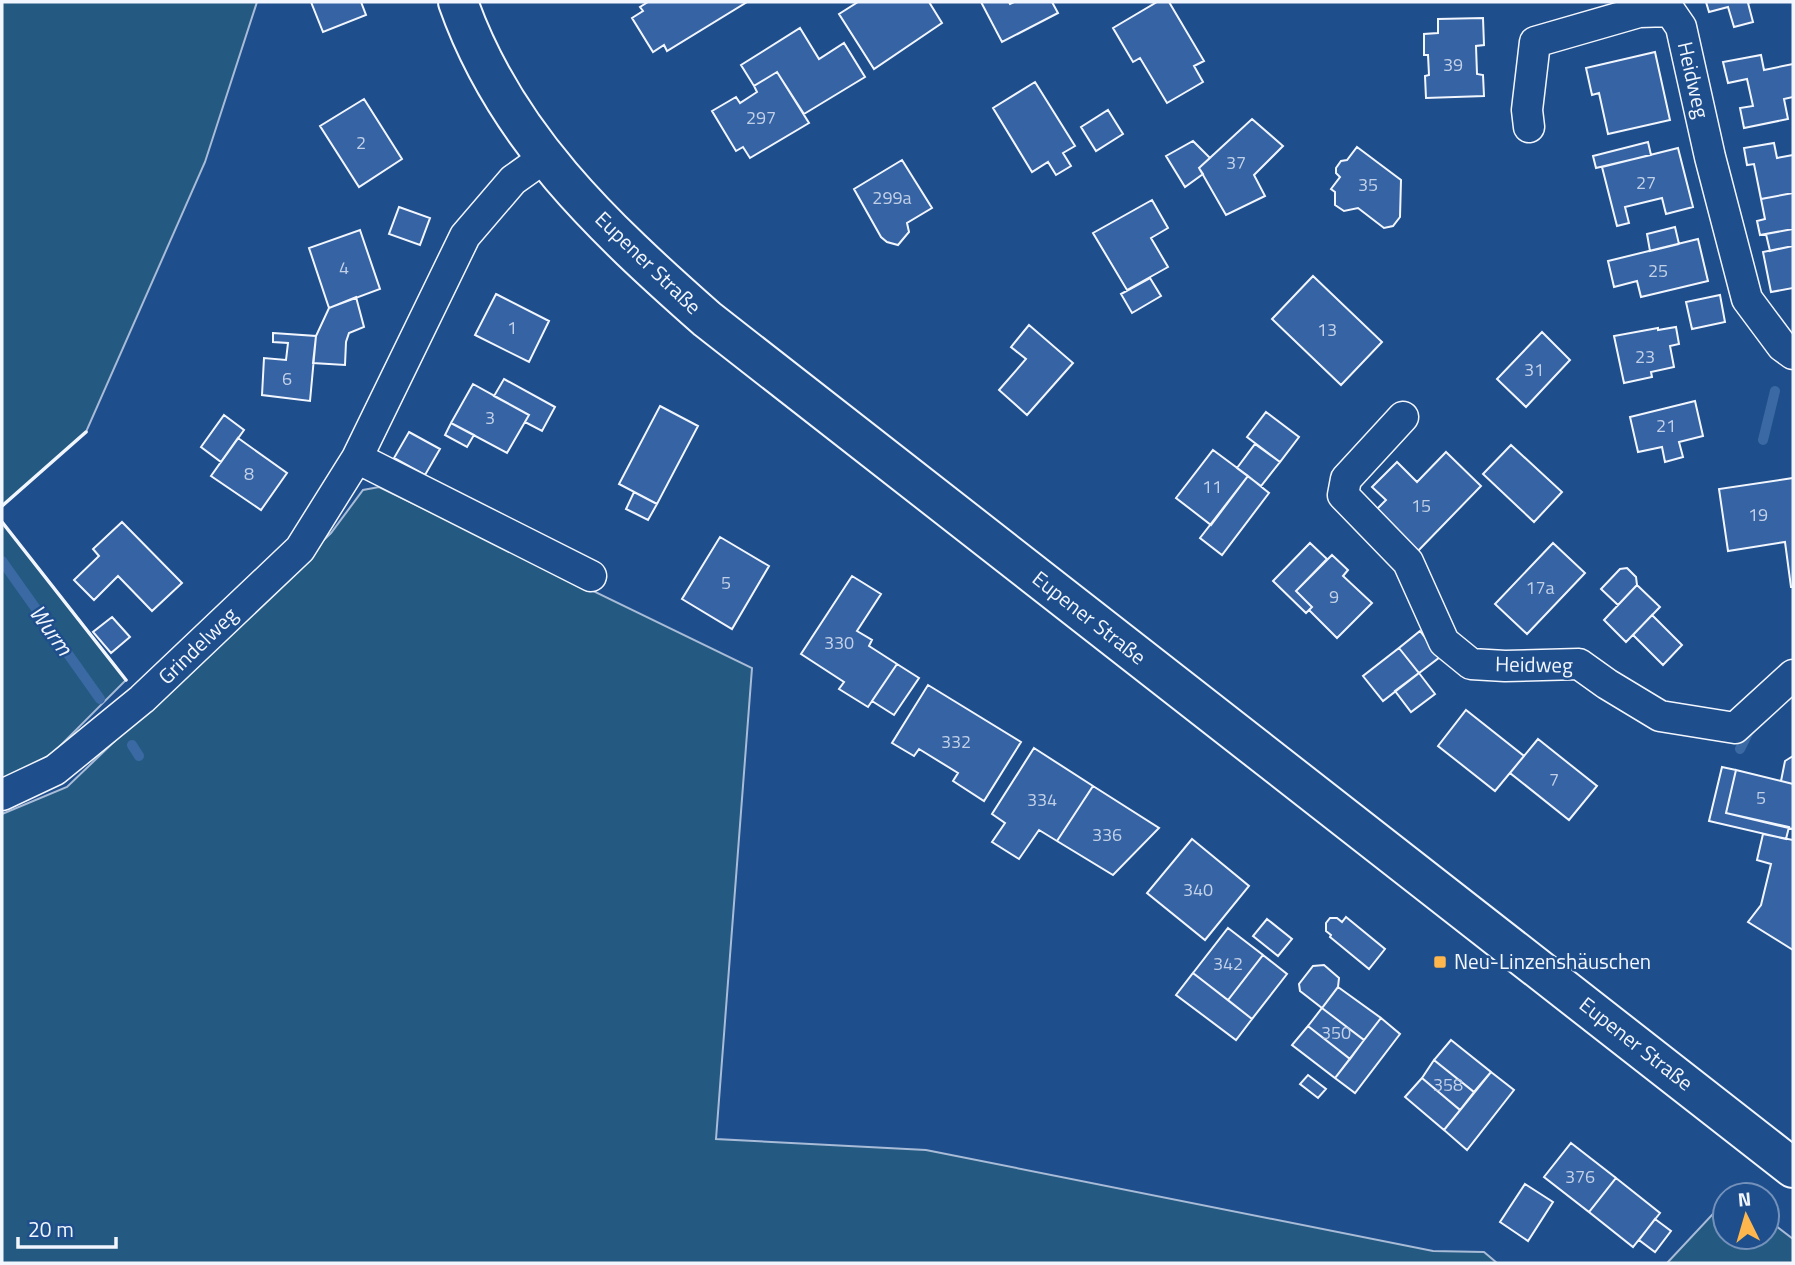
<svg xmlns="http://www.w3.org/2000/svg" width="1795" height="1265" viewBox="0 0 1795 1265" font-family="'Titillium Web',sans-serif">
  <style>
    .green { fill: #245a82; stroke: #a8bbd7; stroke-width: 2 }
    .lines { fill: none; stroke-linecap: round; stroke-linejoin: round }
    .stream { stroke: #3b69a3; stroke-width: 10 }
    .building { fill: #3563a3; stroke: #f2f6ff; stroke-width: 2 }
    .street-casing { stroke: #f2f6ff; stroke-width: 33 }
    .primary-casing { stroke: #f2f6ff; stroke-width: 42 }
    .street { stroke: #1f4e8c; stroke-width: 30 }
    .primary { stroke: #1f4e8c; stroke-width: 38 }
    .wall { stroke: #f2f6ff; stroke-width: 3.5 }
    .poi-dot { fill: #ffb74d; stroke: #1f4e8c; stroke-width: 2.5 }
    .labels { text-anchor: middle; stroke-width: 5; stroke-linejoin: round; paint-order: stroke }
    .number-label { font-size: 18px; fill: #c3d1e8 }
    .street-label { font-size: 21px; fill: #f2f6ff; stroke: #1f4e8c }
    .poi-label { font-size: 21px; fill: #f2f6ff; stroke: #1f4e8c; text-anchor: start }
    .water-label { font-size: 23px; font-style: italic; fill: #f2f6ff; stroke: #1f4e8c }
  </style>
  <rect width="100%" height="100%" fill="#1f4e8c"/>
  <path class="green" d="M2,2H257L205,162L86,432L2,506Z
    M379,487L752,668L716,1139L926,1150L1433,1251L1484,1252L1497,1263H2V814L67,787L331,533L363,490Z
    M2,522L126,680L52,754L2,781Z
    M1725,1201V1237H1767V1219L1793,1239V1263H1667Z"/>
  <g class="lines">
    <path class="stream" d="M1763,440L1775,391
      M2,561L100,699
      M132,745L139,756
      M1740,749L1751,727"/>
  </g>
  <path class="building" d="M311,2H361L366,15L323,32Z
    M648,2H747L667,51L664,45L653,52L632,18L643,11L640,7Z
    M858,2H929L942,23L874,69L839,14Z
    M981,2H1009L1010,4L1014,2H1052L1058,13L1002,42Z
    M1157,2H1169L1204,61L1194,66L1203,82L1167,103L1140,58L1133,62L1113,28Z
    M1706,2H1751L1748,3L1753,22L1734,27L1728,7L1709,12Z
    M1483,18L1484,45L1476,46L1477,74L1483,75L1484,96L1426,98L1425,76L1429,75L1428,55H1424V34L1438,33V19Z
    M800,28L819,59L844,43L865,77L804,114L777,72L754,86L741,65Z
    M1655,52L1670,120L1608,134L1599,93L1592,95L1586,68Z
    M1761,55L1764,70L1793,64V97L1784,99L1788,119L1744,128L1740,108L1753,106L1747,79L1728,83L1723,62Z
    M777,72L809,123L750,158L743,147L736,151L712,111L736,97L740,103L757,92L754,86Z
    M1035,82L1075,146L1063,153L1071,166L1056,175L1048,162L1032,172L993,108Z
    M364,99L402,159L359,187L320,126Z
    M1108,110L1123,134L1096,151L1081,127Z
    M1252,119L1283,146L1254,175L1265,196L1226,215L1199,168Z
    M1193,141L1210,158L1199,168L1203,174L1185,187L1166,156Z
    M1648,142L1651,155L1596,168L1593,156Z
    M1774,143L1777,158L1793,155V193L1761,199L1754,164L1747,165L1744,148Z
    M1357,147L1401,180L1400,217L1393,226L1384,228L1358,208L1344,211L1335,205V192L1331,189L1340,177L1336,173V168L1341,161L1347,160Z
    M1678,148L1693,207L1666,214L1662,198L1625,207L1629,223L1617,226L1602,167Z
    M902,160L932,208L907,223L909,232L898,245L887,242L881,237L854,189Z
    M1793,193V229L1760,235L1757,221L1765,219L1761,199Z
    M1152,200L1168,228L1151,238L1168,267L1127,290L1093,233Z
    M399,207L430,218L420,245L389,234Z
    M1675,227L1679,244L1650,251L1647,234Z
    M1793,229V246L1770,251L1766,234Z
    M360,230L380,289L329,308L309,248Z
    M1698,239L1708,281L1641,297L1637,281L1614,287L1608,261Z
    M1793,246V288L1771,292L1763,252Z
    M1313,276L1382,342L1341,385L1272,319Z
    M1150,278L1161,296L1132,313L1121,294Z
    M496,294L549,321L529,362L475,335Z
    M1720,295L1725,322L1692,329L1686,302Z
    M356,297L364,327L349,333L346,342L345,365L313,363L316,336L329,308Z
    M1029,325L1073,363L1027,415L999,390L1026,359L1011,347Z
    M1676,327L1679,344L1670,346L1674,367L1651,372L1652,377L1624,383L1614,336L1658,328V330Z
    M1542,332L1570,360L1526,407L1497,379Z
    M273,333L316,336L310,401L262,395L264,358L286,360L288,343L273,342Z
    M504,379L555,407L542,431L525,422L529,415L494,396Z
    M473,384L529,415L507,453L451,423Z
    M1695,401L1703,436L1679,442L1683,457L1665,462L1662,447L1638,452L1630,417Z
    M660,406L698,426L657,504L619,484Z
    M1266,412L1299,437L1280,462L1247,437Z
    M224,415L244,430L221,462L201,447Z
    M451,423L474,435L467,447L445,435Z
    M409,432L440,449L425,475L394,458Z
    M238,438L287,473L261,510L211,476Z
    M1255,444L1280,462L1261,486L1237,468Z
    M1511,445L1562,492L1534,522L1483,474Z
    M1213,450L1248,476L1211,525L1176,498Z
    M1446,452L1481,486L1415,554L1373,513L1386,500L1372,487L1397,462L1417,482Z
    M1248,476L1269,493L1222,555L1200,538Z
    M1793,478V587H1791L1785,542L1728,551L1719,489Z
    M634,492L657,504L648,520L626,509Z
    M122,522L182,583L152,611L118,576L94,600L74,580L99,556L93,549Z
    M720,537L769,566L732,629L682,599Z
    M1310,543L1327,559L1296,591L1312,607L1306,613L1273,581Z
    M1553,543L1585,573L1527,634L1495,604Z
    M1332,555L1348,570L1343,576L1372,603L1337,638L1309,610L1312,607L1296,591Z
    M1627,568L1636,577L1637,585L1618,605L1601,589L1620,569Z
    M852,576L881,594L857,631L872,640L869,646L897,664L868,707L839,689L844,682L801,654Z
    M1637,585L1660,607L1626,642L1604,620Z
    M1652,615L1682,645L1663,665L1633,635Z
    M112,617L130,637L111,653L93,632Z
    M1420,631L1440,657L1419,673L1399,648Z
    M1399,648L1419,673L1383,701L1363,676Z
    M897,664L919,678L894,715L872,701Z
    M1419,673L1435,694L1411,712L1395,691Z
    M928,685L1021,742L984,801L953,781L958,773L919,749L914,756L892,743Z
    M1466,710L1524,756L1495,791L1438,746Z
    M1538,739L1597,786L1569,820L1510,773Z
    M1034,748L1093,786L1057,841L1039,830L1019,859L992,842L1005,823L992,814Z
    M1793,756V784L1781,781L1785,761Z
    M1722,767L1736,770L1726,813L1789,827L1786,839L1709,821Z
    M1736,770L1793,784V829L1726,813Z
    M1093,786L1159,828L1113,875L1057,841Z
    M1763,834L1793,840V950L1748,922L1761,905L1771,864L1757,860Z
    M1192,839L1249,886L1205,940L1147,893Z
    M1346,917L1385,949L1369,969L1330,937L1331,935L1326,931V923L1330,918H1337L1342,922Z
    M1267,919L1292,939L1278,956L1253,936Z
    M1228,928L1263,955L1228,1000L1193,973Z
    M1263,955L1287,974L1252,1019L1228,1000Z
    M1324,965L1339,978L1338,987L1322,1008L1300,991L1299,984L1313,966Z
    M1193,973L1252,1019L1236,1040L1176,995Z
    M1338,987L1381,1018L1364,1040L1322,1008Z
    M1322,1008L1364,1040L1350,1059L1308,1026Z
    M1381,1018L1400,1034L1355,1093L1335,1078Z
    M1308,1026L1350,1059L1335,1078L1292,1045Z
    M1451,1040L1491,1072L1474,1092L1434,1060Z
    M1434,1060L1474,1092L1460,1110L1422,1078Z
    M1491,1072L1514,1090L1467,1150L1444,1130Z
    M1308,1075L1326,1089L1318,1098L1300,1084Z
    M1422,1078L1460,1110L1444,1130L1405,1097Z
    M1571,1143L1616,1178L1589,1212L1544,1177Z
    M1616,1178L1660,1213L1633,1247L1589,1212Z
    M1525,1184L1553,1202L1528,1241L1500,1222Z
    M1655,1219L1671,1231L1655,1252L1639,1240Z"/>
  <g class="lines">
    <g class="street-casing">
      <path id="street" d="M1529,127L1527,110L1535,42L1639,12L1670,11L1681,27L1710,157L1747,299L1782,346L1793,354
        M1403,417L1346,479L1343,495L1408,562L1444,642L1471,664L1505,666L1579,664L1607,684L1660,716L1735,728L1793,675
        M357,458L591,576
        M2,795L55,770L142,699L300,549L357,458L465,236L513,180L544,158"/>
    </g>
    <g class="primary-casing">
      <path id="primary" d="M458,2C505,136 603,227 707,319L1793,1168"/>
    </g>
    <use href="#street" class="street"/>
    <use href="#primary" class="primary"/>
    <path class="wall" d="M2,506L86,432
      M2,522L126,680"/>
  </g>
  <rect class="poi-dot" x="1433" y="955" width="14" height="14" rx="3.5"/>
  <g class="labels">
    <g class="number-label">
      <text x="1453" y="71">39</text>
      <text x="761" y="124">297</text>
      <text x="361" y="149">2</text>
      <text x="1236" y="169">37</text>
      <text x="1646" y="189">27</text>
      <text x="1368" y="191">35</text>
      <text x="892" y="204">299a</text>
      <text x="344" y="274">4</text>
      <text x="1658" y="277">25</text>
      <text x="512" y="334">1</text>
      <text x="1327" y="336">13</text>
      <text x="1645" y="363">23</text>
      <text x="1534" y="376">31</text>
      <text x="287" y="385">6</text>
      <text x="490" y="424">3</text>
      <text x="1666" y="432">21</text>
      <text x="249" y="480">8</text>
      <text x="1212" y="493">11</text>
      <text x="1421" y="512">15</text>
      <text x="1758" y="521">19</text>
      <text x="726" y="589">5</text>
      <text x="1540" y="594">17a</text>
      <text x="1334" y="603">9</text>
      <text x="839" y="649">330</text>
      <text x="956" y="748">332</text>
      <text x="1554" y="786">7</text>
      <text x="1761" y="804">5</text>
      <text x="1042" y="806">334</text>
      <text x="1107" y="841">336</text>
      <text x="1198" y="896">340</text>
      <text x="1228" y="970">342</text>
      <text x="1336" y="1039">350</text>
      <text x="1448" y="1091">358</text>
      <text x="1580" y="1183">376</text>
    </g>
    <g class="street-label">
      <text transform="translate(1693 80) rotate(77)" y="7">Heidweg</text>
      <text transform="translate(648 263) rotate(44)" y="7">Eupener Straße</text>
      <text transform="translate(1089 618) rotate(38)" y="7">Eupener Straße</text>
      <text transform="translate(198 646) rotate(-44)" y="7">Grindelweg</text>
      <text transform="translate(1534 665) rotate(1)" y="7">Heidweg</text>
      <text transform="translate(1636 1044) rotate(38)" y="7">Eupener Straße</text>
    </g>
    <g class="poi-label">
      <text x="1454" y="969">Neu-Linzenshäuschen</text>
    </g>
    <g class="water-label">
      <text transform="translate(51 630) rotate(54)" y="8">Wurm</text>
    </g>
  </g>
  <rect width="1795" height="1265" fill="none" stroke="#f2f6ff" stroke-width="7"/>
  <g transform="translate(1746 1216) rotate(355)"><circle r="33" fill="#1f4e8c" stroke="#7391ba" stroke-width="2"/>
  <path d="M0-5L12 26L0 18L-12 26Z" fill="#ffb74d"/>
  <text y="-10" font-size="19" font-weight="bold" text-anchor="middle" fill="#f2f6ff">N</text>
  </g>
  <path d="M18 1237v10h98v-10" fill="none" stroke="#f2f6ff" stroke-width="3.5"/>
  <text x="28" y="1237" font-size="21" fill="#f2f6ff" stroke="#1f4e8c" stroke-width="5" paint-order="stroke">20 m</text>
</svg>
